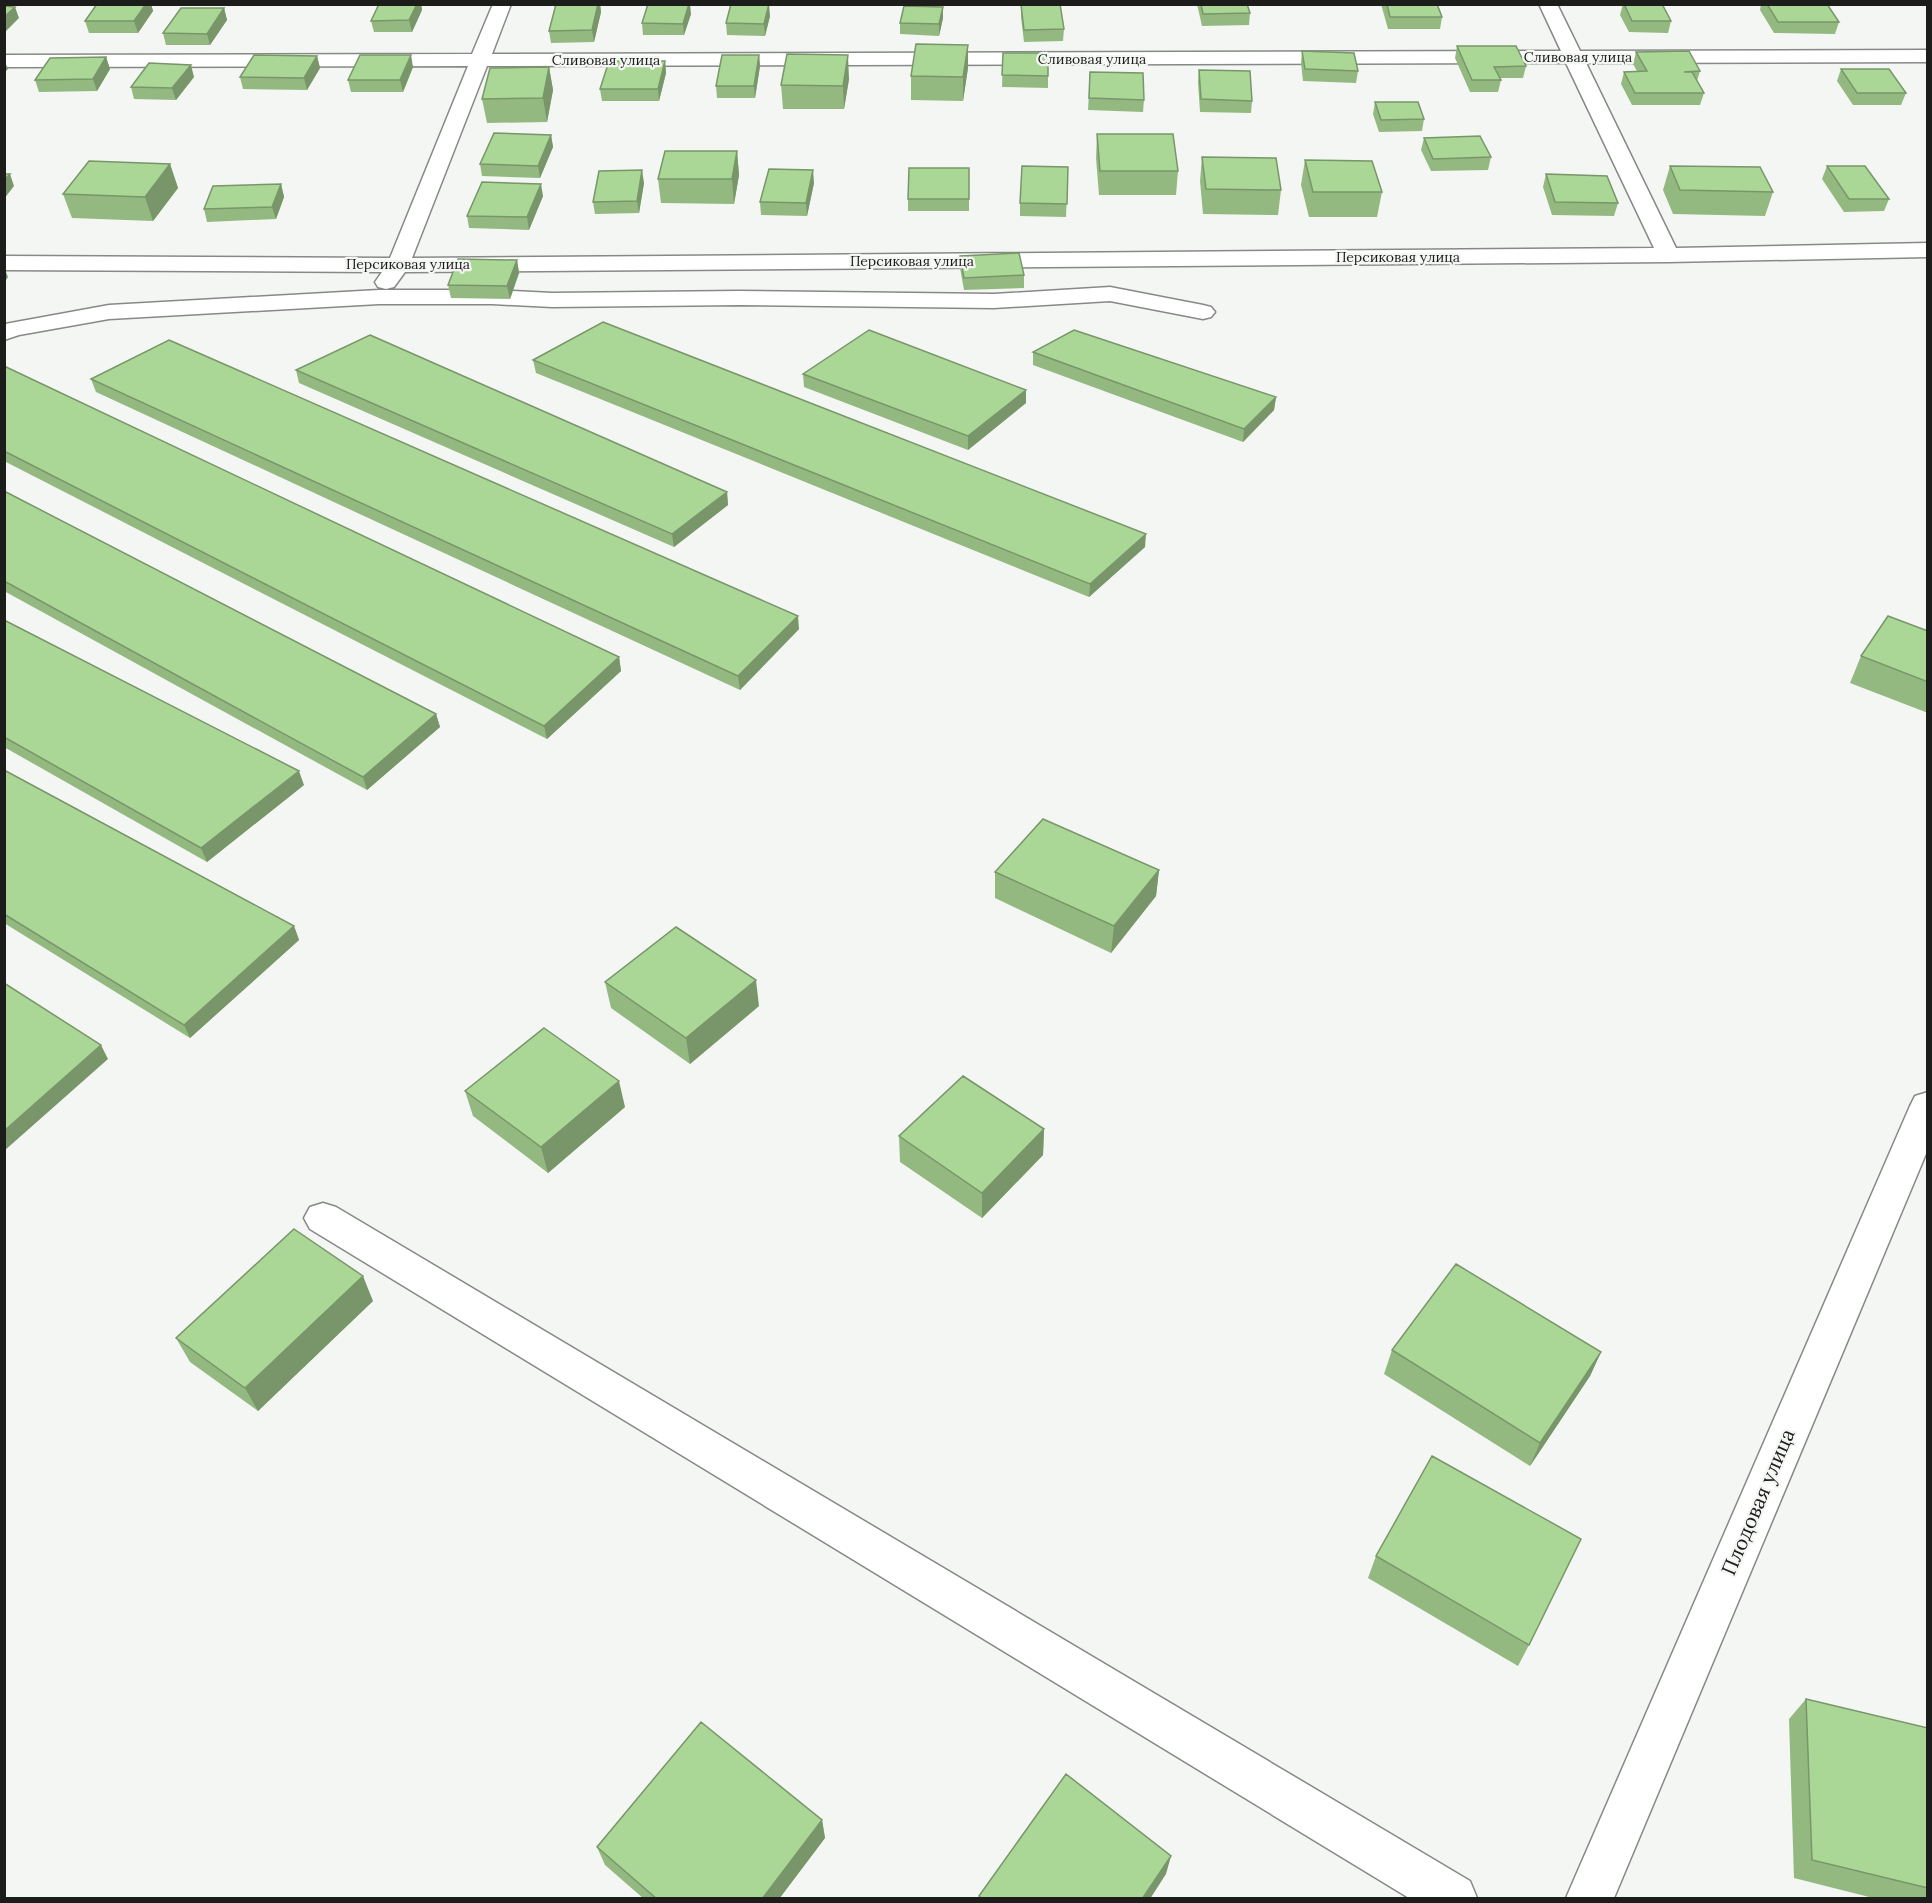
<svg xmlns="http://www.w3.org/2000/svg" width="1932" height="1903" viewBox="0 0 1932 1903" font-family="Lora,serif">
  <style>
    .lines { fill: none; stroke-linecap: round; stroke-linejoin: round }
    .minor-casing { stroke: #878987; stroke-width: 3 }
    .minor { fill: #fff; fill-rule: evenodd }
    .wall { fill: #93b981 }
    .shaded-wall { fill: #789669 }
    .building { fill: #abd796; stroke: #789669; stroke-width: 1.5 }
    .labels { text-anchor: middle; stroke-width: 4.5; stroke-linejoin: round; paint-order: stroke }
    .far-street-label { font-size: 14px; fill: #1c1c1b; stroke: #f4f6f3 }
    .near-street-label { font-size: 20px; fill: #1c1c1b; stroke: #f4f6f3 }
  </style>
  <rect width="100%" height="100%" fill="#f4f6f3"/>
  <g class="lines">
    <g class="minor-casing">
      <path id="minor" d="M493,4H511L492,54L1561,51L1539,4H1557L1580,51L1928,50V62L1586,63L1676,248L1928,243V257L1668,262L405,272L394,287L386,289L378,287L375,282L382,272L4,270V256L390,258L468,66L4,67V55L472,54ZM1566,63L1654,248L412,258L487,66Z
        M1110,287L1203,305L1211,307L1215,312L1211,317L1203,319L1110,301L994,308L739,305L552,307L492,304H379L109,319L19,335L4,340L5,324L109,305L379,290H492L552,293L739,291L994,294Z
        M1928,1092V1149L1614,1898H1566L1910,1106L1915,1096Z
        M323,1203L336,1207L1470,1881L1477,1898H1409L310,1229L304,1218L310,1207Z"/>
    </g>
    <use href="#minor" class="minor"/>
  </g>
  <path class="wall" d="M97,4H151L153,11L138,33H89L85,21Z
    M379,4H421L422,10L412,32H374L371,21Z
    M556,4H600L601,12L594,42L551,43L549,31Z
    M796,4H876L796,6Z
    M1197,4H1247L1250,13L1249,25L1202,26Z
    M1381,4H1437L1442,17L1440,29H1388Z
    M1623,4H1662L1671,21L1668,33L1629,32L1620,15Z
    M1761,4H1827L1839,22L1835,34L1774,33L1760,10Z
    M1021,5L1064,29L1063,41L1024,42L1021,17Z
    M943,7V18L939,36L900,34V23Z
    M224,8L227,20L210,45H166L163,33Z
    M691,14L684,35H643L642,23Z
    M770,16L765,36L727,35L726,23Z
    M1457,46L1526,66L1523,78H1500L1501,80L1498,92H1470L1455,58Z
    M1302,51L1358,71L1356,83L1303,81L1301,63Z
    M1636,52L1700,71L1697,81L1704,93L1700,105H1632L1621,84L1624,72L1637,71L1633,64Z
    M1003,53H1048V88L1002,87Z
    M759,55L760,66L755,98H717L716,86Z
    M317,56L320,68L307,90L243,89L240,77Z
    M106,57L110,69L97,91L39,92L35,80Z
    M665,61L666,73L659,101H602L600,89Z
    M413,67L403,92H351L348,80Z
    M549,67L553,90L547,122L487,123L482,99Z
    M968,68L963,101L911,100V76Z
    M1841,69L1906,93L1901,105H1853L1837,81Z
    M1199,70L1252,101L1251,113L1200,112L1198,82Z
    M1090,72L1144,100L1143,112L1088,110Z
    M194,77L176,100L134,99L131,87Z
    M849,79L844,109H783L781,85Z
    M1375,102L1424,119L1422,131L1379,132L1373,114Z
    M1097,134L1178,171L1176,195H1099L1096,158Z
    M551,135L553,147L540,178L482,176L480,164Z
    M1424,138L1491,157L1488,170L1431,171L1421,150Z
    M737,151L739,175L734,204L661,203L658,179Z
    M1202,157L1281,190L1278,215L1203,214L1200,181Z
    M1305,160L1382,192L1377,217H1309L1301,185Z
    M170,164L178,188L153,221L72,218L63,194Z
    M1670,166L1773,192L1765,216L1673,214L1663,190Z
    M1827,166L1889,199L1884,211L1844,212L1822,179Z
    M1068,167L1066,217L1020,216V203Z
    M969,168V211H908V199Z
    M1546,174L1618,203L1614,216L1552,215L1543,187Z
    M644,183L639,213L595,214L593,202Z
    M814,183L807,216L761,215L760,202Z
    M281,184L284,197L276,219L207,222L204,209Z
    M543,196L529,230L469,228L467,216Z
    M960,256L1024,275V288L964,290L960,268Z
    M517,260L519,273L510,299L451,298L448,285Z
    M1033,352L1276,397L1274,410L1243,442L1033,365Z
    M533,360L1145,547L1089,597L536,373Z
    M4,366L619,657L621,671L547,739L4,461Z
    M296,370L727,492L728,505L674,547L299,383Z
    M803,374L1026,390V403L968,450L804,387Z
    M91,379L799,629L740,690L96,392Z
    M4,491L436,714L440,727L367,790L4,591Z
    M4,620L304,785L207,862L4,747Z
    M1928,631V713L1850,683L1861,656Z
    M4,770L294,926L299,940L190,1038L4,923Z
    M1159,870L1156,896L1111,953L995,898V872Z
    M605,982L759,1006L690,1064L611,1008Z
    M465,1091L625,1107L548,1173L473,1116Z
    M1044,1129L1043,1155L982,1218L900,1162L899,1136Z
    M373,1301L258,1411L190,1362L176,1338Z
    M1392,1350L1601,1352L1590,1376L1530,1466L1384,1374Z
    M1376,1556L1529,1645L1518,1666L1368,1578Z
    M1806,1699L1928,1728V1899H1877L1794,1878L1789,1719Z
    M822,1820L825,1838L779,1899H644L605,1865L597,1847Z"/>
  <path class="shaded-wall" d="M146,4H151L153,11L138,33L134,21Z
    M417,4H421L422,10L412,32L409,20Z
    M598,4H600L601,12L594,42L592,30Z
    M689,4H690L691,14L684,35L683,24Z
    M769,4L770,16L765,36L764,24Z
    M15,7L19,18L4,33V17Z
    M943,7V18L939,36V24Z
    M224,8L227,20L210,45L207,34Z
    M968,45V68L963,101V77Z
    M411,55L413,67L403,92L400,80Z
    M759,55L760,66L755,98L754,86Z
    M848,55L849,79L844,109L843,86Z
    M317,56L320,68L307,90L304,78Z
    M106,57L110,69L97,91L93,79Z
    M4,60L8,69L4,73Z
    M665,61L666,73L659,101L658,89Z
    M191,65L194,77L176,100L172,88Z
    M549,67L553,90L547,122L543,98Z
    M551,135L553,147L540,178L538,166Z
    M737,151L739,175L734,204L732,179Z
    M170,164L178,188L153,221L145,197Z
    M642,170L644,183L639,213L637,201Z
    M813,170L814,183L807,216L806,203Z
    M10,174L14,186L4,199V180Z
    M281,184L284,197L276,219L272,207Z
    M541,184L543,196L529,230L527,217Z
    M517,260L519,273L510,299L507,286Z
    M4,267L8,277L4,283Z
    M1026,390V403L968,450V436Z
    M1276,397L1274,410L1243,442L1244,429Z
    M727,492L728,505L674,547L672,534Z
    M1146,534L1145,547L1089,597L1090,584Z
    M798,616L799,629L740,690L738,676Z
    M619,657L621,671L547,739L544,726Z
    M436,714L440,727L367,790L363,777Z
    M299,771L304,785L207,862L201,848Z
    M1159,870L1156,896L1111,953L1114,926Z
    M294,926L299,940L190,1038L184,1025Z
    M756,980L759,1006L690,1064L686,1038Z
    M101,1045L108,1059L4,1151V1131Z
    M619,1081L625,1107L548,1173L541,1147Z
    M1044,1129L1043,1155L982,1218V1193Z
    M363,1276L373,1301L258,1411L245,1388Z
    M1601,1352L1590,1376L1530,1466L1540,1443Z
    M822,1820L825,1838L779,1899H762Z
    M1171,1856L1166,1874L1150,1899H1142Z"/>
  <path class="building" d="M97,4H146L134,21H85Z
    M379,4H417L409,20L371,21Z
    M556,4H598L592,30L549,31Z
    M648,4H689L683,24L642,23Z
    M731,4H769L764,24L726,23Z
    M1060,4L1064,29L1024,30L1021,5Z
    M1201,4H1247L1250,13L1203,14Z
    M1387,4H1437L1442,17H1390Z
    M1624,4H1662L1671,21H1632Z
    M1767,4H1827L1839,22H1778Z
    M4,6L15,7L4,17Z
    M904,6L943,7L939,24L900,23Z
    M181,8H224L207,34L163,33Z
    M916,44L968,45L963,77L911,76Z
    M1457,46H1516L1526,66L1494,67L1501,80H1472Z
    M1302,51L1354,53L1358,71L1305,69Z
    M1689,51L1700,71L1684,72H1692L1704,93H1635L1624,72L1647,71L1636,52Z
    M1003,53H1048V76L1002,75Z
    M787,54L848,55L843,86L781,85Z
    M254,55L317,56L304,78L240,77Z
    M360,55H411L400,80H348Z
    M722,55H759L754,86H716Z
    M106,57L93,79L35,80L50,58Z
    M609,61H665L658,89H600Z
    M149,63L191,65L172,88L131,87Z
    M549,67L543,98L482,99L490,68Z
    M1841,69H1889L1906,93H1857Z
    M1199,70L1250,71L1252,101L1201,99Z
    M1090,72L1143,73L1144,100L1089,98Z
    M1375,102H1418L1424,119L1381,120Z
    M494,133L551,135L538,166L480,164Z
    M1097,134H1173L1178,171H1100Z
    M1480,136L1491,157L1433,159L1424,138Z
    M665,151H737L732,179H658Z
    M1202,157L1276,158L1281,190L1206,189Z
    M1305,160L1372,161L1382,192H1313Z
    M89,161L170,164L145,197L63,194Z
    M1022,166L1068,167L1067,204L1020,203Z
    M1670,166L1760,167L1773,192L1680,190Z
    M1827,166H1865L1889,199H1849Z
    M909,168H969V199H908Z
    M769,169L813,170L806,203L760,202Z
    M642,170L637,201L593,202L599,171Z
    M4,174H10L4,180Z
    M1546,174L1607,176L1618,203L1555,202Z
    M482,182L541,184L527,217L467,216Z
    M281,184L272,207L204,209L213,186Z
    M1019,253L1024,275L964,278L960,256Z
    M458,259L517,260L507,286L448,285Z
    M603,322L1146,534L1090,584L533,360Z
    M869,330L1026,390L968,436L803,374Z
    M1074,330L1276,397L1244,429L1033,352Z
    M370,335L727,492L672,534L296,370Z
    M169,340L798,616L738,676L91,379Z
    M4,366L619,657L544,726L4,451Z
    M4,491L436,714L363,777L4,581Z
    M1888,616L1928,631V682L1861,656Z
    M4,620L299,771L201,848L4,737Z
    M4,770L294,926L184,1025L4,914Z
    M1043,819L1159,870L1114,926L995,872Z
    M676,927L756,980L686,1038L605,982Z
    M4,983L101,1045L4,1131Z
    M544,1028L619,1081L541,1147L465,1091Z
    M963,1076L1044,1129L982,1193L899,1136Z
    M294,1229L363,1276L245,1388L176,1338Z
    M1456,1264L1601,1352L1540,1443L1392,1350Z
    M1432,1456L1581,1539L1529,1645L1376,1556Z
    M1806,1699L1928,1728V1888L1812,1860Z
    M701,1722L822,1820L762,1899H657L597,1847Z
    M1066,1774L1171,1856L1142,1899H982L979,1896Z"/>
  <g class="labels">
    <g class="far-street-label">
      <text x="1578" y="62">Сливовая улица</text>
      <text x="1092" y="64">Сливовая улица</text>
      <text x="606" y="65">Сливовая улица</text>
      <text x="1398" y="262">Персиковая улица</text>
      <text x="912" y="266">Персиковая улица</text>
      <text x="408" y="269">Персиковая улица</text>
    </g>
    <g class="near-street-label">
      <text transform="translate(1758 1502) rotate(-67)" y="7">Плодовая улица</text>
    </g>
  </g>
  <rect width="1932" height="1903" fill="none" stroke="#1c1c1b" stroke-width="12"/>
</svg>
